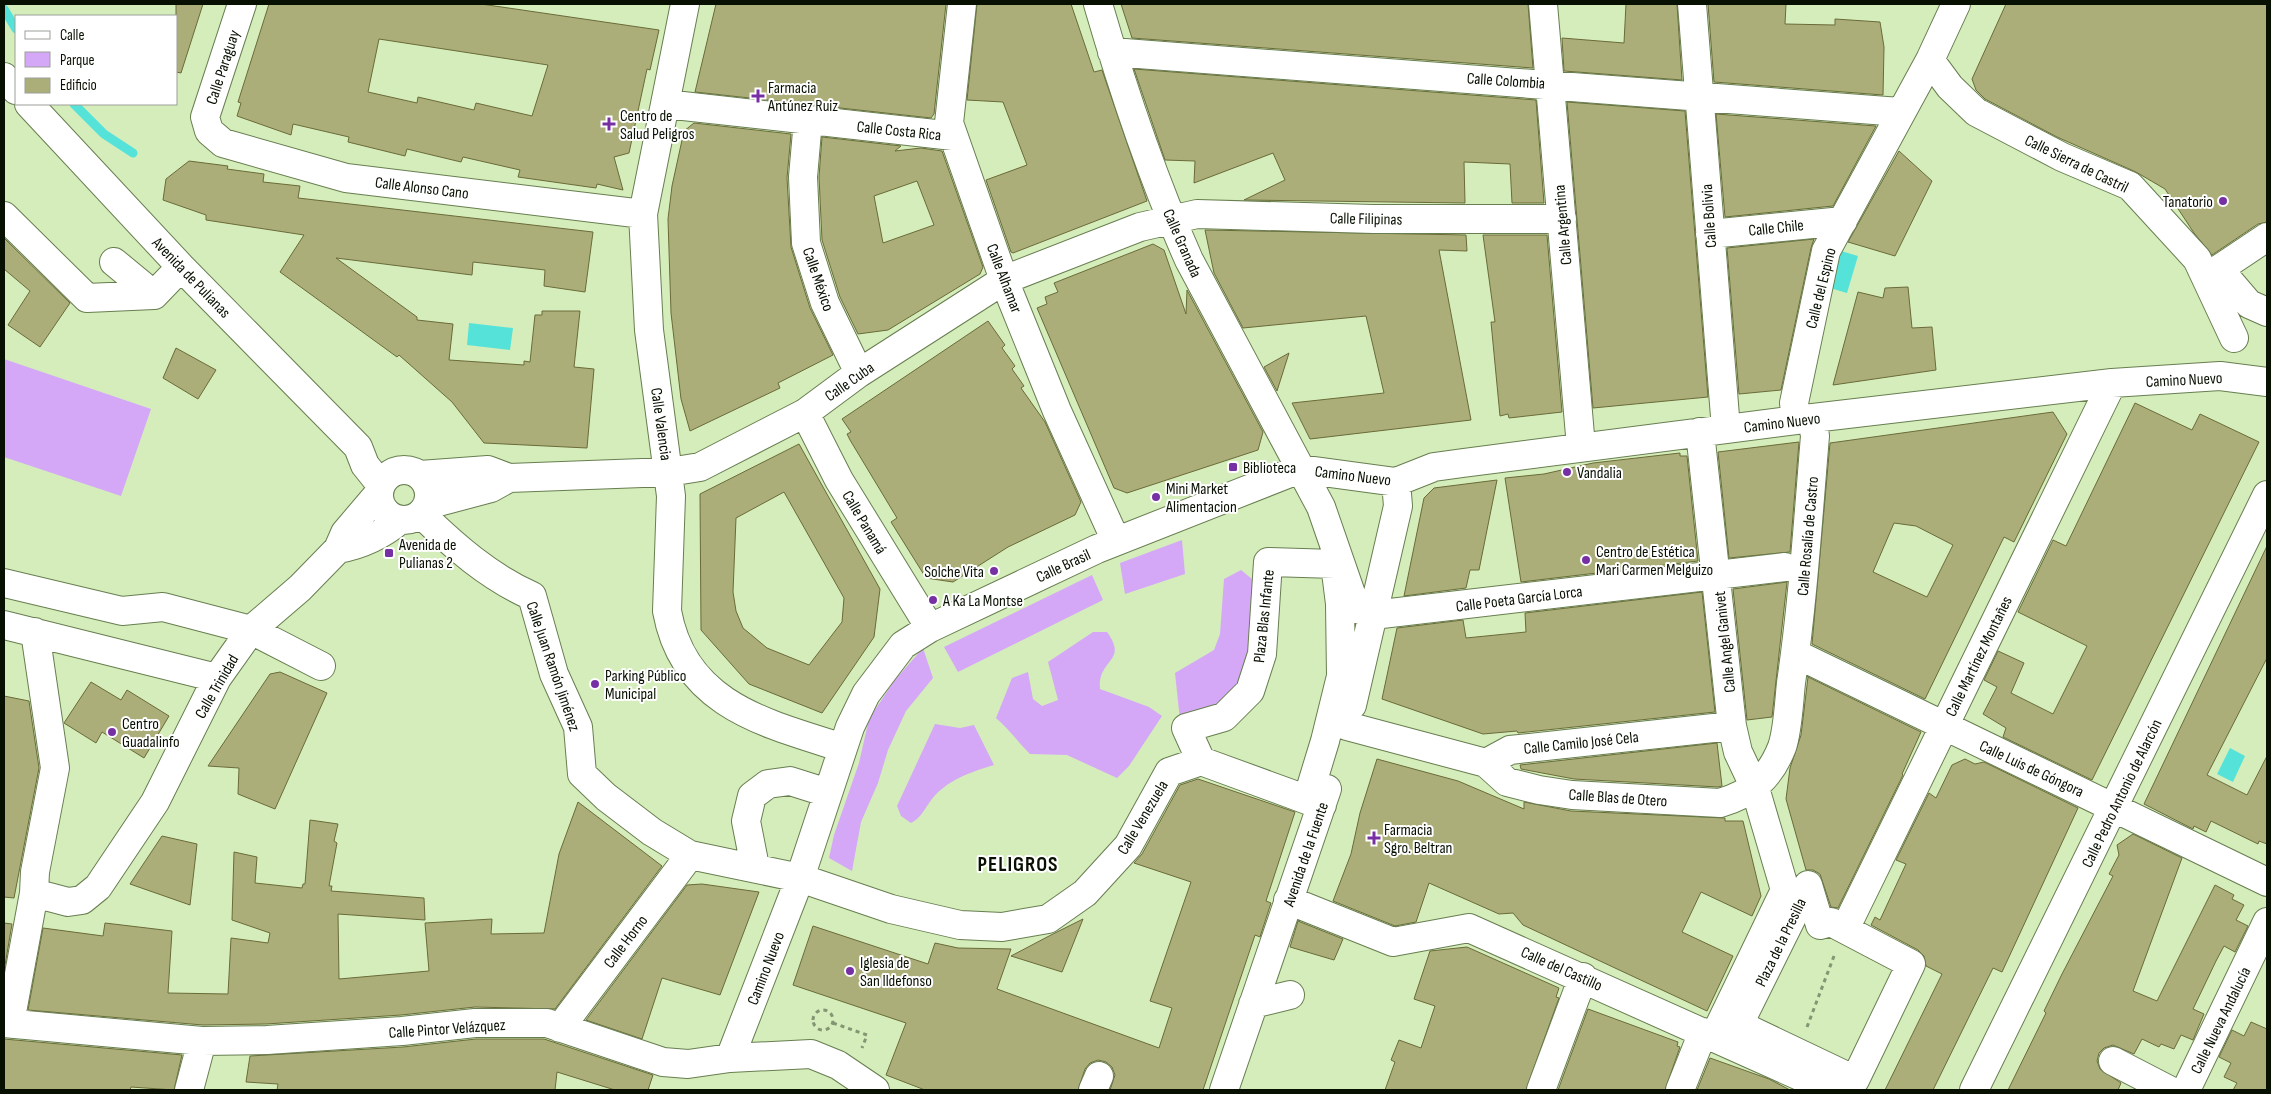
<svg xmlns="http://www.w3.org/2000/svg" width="2271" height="1094" viewBox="0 0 2271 1094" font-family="'Sofia Sans Condensed',sans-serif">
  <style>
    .green { fill: #d4a8f7 }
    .water { fill: #55e3d9 }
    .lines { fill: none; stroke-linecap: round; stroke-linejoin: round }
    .stream { stroke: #55e3d9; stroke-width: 9 }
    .building { fill: #acae79; stroke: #6a6b39; fill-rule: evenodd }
    .minor-casing { stroke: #687e50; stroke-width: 30 }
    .path { stroke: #839572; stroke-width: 3; stroke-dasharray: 4 4; stroke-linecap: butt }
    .minor { stroke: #fff; stroke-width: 28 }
    .poi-dot { fill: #7730a3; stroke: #fff; stroke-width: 2 }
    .labels { text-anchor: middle; stroke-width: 4; stroke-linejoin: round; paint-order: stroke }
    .street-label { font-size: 16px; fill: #081002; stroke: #fff }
    .poi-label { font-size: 16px; fill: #081002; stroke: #fff; text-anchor: start }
    .district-label { font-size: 21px; font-weight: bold; letter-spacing: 1px; fill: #081002; stroke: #fff }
  </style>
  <rect width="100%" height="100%" fill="#d4edbb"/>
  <path class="green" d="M4,359L151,409L121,496L4,457Z
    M1182,540L1185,574L1125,594L1120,563Z
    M1241,570L1257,583L1247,677C1225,698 1211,716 1180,720L1175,673L1214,650L1220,634L1224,579Z
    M1092,575L1103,600L958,672L944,647Z
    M1093,632H1107C1129,662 1097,659 1100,689L1149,707L1162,716L1129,766L1117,778L1067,755L1030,754C1018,742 1009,729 996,718L1012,678L1028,672L1033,699L1042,706L1058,700L1048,662Z
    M923,648L933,678L906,711L888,750L878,783L861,822L852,871L829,858L834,835L859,763L869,719L894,681Z
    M935,724L960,728L974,725L994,765C971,772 947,780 932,799C924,809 922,817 911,823L901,816L897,806Z"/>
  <path class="water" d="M1841,251L1858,256L1847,293L1830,288Z
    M469,323L513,328L510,350L467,345Z
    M2230,748L2245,756L2233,782L2217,774Z"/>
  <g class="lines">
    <path class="stream" d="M4,9L16,29
      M74,104L104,134L133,153"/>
  </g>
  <path class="building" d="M176,4H203L181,73L176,72Z
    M269,4H481L659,30L650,70L647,69L629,153L614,157L623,190L597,184L596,188L518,177L520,170L463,157L461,162L407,149L405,156L348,142L349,137L293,124L291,135L237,116L241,103L238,102ZM379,39L548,65L532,116L476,103L474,110L418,97L417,103L368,92Z
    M716,4H946L934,114L931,118L695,92Z
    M977,4H1071L1094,72L1102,70L1147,201L1013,253L1011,252L986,180L1027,165L1003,102L967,100Z
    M1121,4H1528L1533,68L1132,38Z
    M1626,4H1677L1682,80L1564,71L1562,38L1624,43Z
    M1708,4H1786L1785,24L1835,25V19L1880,22L1884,47L1883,95L1714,82Z
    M2006,4H2267V222L2258,224L2212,255L2194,233L2165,189L2136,172L2057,137L1985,99L1976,90L1972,79Z
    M1134,69L1536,100L1544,203H1512L1510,164L1464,162L1465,203L1244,200L1285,180L1273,153L1194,183L1195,161L1165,160Z
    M1567,102L1685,111L1708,397L1593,408Z
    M1716,114L1876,126L1833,206L1725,217Z
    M694,123L791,134L787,178L791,247L810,308L833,355L778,383L780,388L690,431L681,399L671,313L668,219L672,186L684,131Z
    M822,137L901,146L895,151L921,148L942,151L983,267L980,274L888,330L858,334L840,297L822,240L819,177ZM917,181L934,225L883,243L874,196Z
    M1899,151L1932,181L1895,256L1848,242Z
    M189,161L228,166L227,169L264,174L263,182L300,186L298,198L593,232L585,292L544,286L545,270L473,262L472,275L336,258L417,317V320L453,324L449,360L524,365V361L530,362L535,315H542V311H580L574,367L594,369L587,448L484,443L452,402L399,355L397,357L280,272L304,235L206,220V215L163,200L166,179Z
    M1205,230L1466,235L1467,251L1439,250L1471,420L1310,439L1292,403L1384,393L1366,316L1243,328L1214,273Z
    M1483,235H1547L1562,412L1509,418L1508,414L1500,416L1491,322H1495Z
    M4,238L70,303L40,347L8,325L30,291L4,269Z
    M1814,239L1811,248L1781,390L1739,394L1727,248Z
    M1153,244L1164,250L1186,314L1187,290L1263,432L1258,450L1127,493L1114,488L1037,308L1047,304L1045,297L1058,292L1054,283Z
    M1908,287L1912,328L1932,327L1936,370L1833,385L1858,292L1883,298L1885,288Z
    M988,321L1005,345L1002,348L1015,366L1012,369L1024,386L1021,388L1045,422L1081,502L1075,515L1008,547L953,582L926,578L891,522L897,518L850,440L847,434L851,432L842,419Z
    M176,348L216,370L198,399L163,378Z
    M1289,353L1277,391L1264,367Z
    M2135,403L2192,430L2200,414L2259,442L2092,780L2003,737L2006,728L1983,714L1997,687L1984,680L1998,651L2024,663L2011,693L2053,714L2087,646L2018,612L2053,540L2066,546Z
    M2053,412L2067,434L2014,542L2004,537L1925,699L1812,644L1830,443ZM1894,523L1916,526L1953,545L1927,597L1873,572Z
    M1799,442L1790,552L1729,558L1718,452Z
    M799,444L880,589L874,637L822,713L749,684L701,630L700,494ZM784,492L844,598L842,622L809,665L767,648L743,628L736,611L733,592L736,518Z
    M1680,453V456H1687L1698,561L1521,582L1505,478L1544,474L1593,463Z
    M1497,480L1479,570H1470L1466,588L1404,596L1424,498L1434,488Z
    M2267,546V658L2207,775L2247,795L2267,756V844L2259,841L2258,844L2211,821L2206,832L2194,826L2193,829L2144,804Z
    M1787,582L1772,717L1747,720L1733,589Z
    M1702,592L1715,712L1518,733L1517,731L1483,734L1382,699L1397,628L1463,620L1466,638L1526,632L1525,613Z
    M280,672L327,693L275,809L238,794L239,768L208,766L270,674Z
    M1808,677L1921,732L1902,774L1903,775L1838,908L1831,907L1820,874L1813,870H1806L1786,799L1790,768L1801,735Z
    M91,682L121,700L127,690L169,716L144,758L102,732L96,743L64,723Z
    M4,696L29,701L39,768L14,898L4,897Z
    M1717,743L1722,786L1718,787L1574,779L1521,769L1520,765Z
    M1377,759L1458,781L1524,809V802L1571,811L1725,818V821H1743L1761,896L1752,916L1701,892L1682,932L1733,956L1707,1011L1523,925L1513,913L1499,914L1429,883L1416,922L1395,926L1333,901L1351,854L1360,813Z
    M1965,759L1975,764L1984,762L2078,808L2002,972L1993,968L1933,1090H1885L1942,974L1926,966L1924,956L1918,950L1871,925L1875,917L1880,920L1906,864L1896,860L1929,793L1936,798L1952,765Z
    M1198,779L1295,812L1266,901L1271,903L1260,937L1255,935L1203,1090H1110L1115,1075L1112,1067L1106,1062L1098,1060L1090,1063L1085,1069L1078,1090H925L886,1075L906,1023L793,985L813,926L928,964L935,943L958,948L1011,949L997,989L1159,1048L1172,1008L1150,1001L1191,882L1134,863L1142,854L1180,785Z
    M578,802L662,866L555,1009L475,1007L401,1015L266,1024L203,1025L28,1010L43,928L103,936L105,923L172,931L168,993L228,994L231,938L268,943L270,933L232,920L234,852L257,857L255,883L302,888L303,884H305L310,820L338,824L334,841L337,843L329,886H332L331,891L424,898L425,920L338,914L339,979L429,971L425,923L492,919L491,934L544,933L559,854Z
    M2133,834L2182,858L2133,991L2157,1001L2215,885L2234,895L2232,899L2244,905L2236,920L2248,926L2235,952L2224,946L2216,961L2193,1009L2204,1014L2193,1040L2181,1035L2174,1049L2161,1044L2159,1047L2142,1039L2134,1054L2113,1045L2104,1048L2099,1053L2097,1061L2100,1069L2121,1083L2118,1090H2008L2046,1013L2044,1011L2062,974L2113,876L2109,874L2119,855L2117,845Z
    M162,836L197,844L190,905L130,884Z
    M702,884L759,892L720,995L662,978L642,1039L586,1020L687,885Z
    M1083,919L1062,972L1011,956L1051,935Z
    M1298,921L1343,939L1334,960L1290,947Z
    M4,923L12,924L4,971Z
    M1467,947L1559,988L1556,997L1559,998L1526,1090H1385L1395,1062L1391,1060L1399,1040L1421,1048L1435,1006L1414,999L1430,951Z
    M1588,1009L1678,1042L1677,1046L1680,1047L1665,1090H1558Z
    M2251,1022L2267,1029V1090H2233L2237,1083L2224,1077L2231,1063L2219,1057L2232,1030L2244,1036Z
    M4,1039L182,1055L174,1090L131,1087L130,1090H4Z
    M476,1039H544L653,1075L648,1090H615L557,1072L555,1090H277L278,1084L246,1082L250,1056L403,1047Z
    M1710,1058L1769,1079L1790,1090H1697Z"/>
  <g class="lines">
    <g class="minor-casing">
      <path id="minor" d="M242,4L205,117L209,131L223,143L346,178L643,214
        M685,4L643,214L649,330L671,496L667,611C684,705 765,723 843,748
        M962,4L949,123L1004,280L1057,411L1116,541
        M1098,4C1123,90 1152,177 1189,260L1321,507L1356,608L1373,615L1785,567
        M1543,4L1581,447
        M1692,4L1726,429
        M1112,52L1900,112
        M1930,60L1950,87L1976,112L2062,157L2130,186L2197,259L2234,338
        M4,77L16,90
        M29,104L181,267L358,447L365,465L381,485
        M665,104L953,136
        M808,120L803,177L806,243L825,303L859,373
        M4,216L87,298L154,295L181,267
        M1710,234L1843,221
        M2267,237L2219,269L2249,304L2267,312
        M114,262L154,295
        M805,413L839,480L930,628
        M1796,420L1794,403L1826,251L1930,60L1956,4
        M1700,432L1732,726L1738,752L1755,788L1785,890L1714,1037
        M379 495a25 25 0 1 1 50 0a25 25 0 1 1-50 0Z
        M420,475L488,470L509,478L669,472L700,467L805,413L859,373L1004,280L1140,227L1197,214L1373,219H1562
        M427,505L491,488L509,478
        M421,514C454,546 489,577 532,596L554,674L578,727L582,774L606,797L652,832L690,855L800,878L891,909L960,925L1002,927L1048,919L1085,893L1128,846L1169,772L1201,761L1322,805
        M338,549C361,545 382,535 400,520
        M1268,562L1335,564L1340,604L1341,676L1325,741L1307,800L1201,761L1186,728L1224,717L1250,691L1262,654Z
        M4,583L122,611L163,607L251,630L321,666
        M4,625L217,678
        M1796,654L2267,882
        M1352,705L1398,506L1396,482
        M1347,726L1486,763L1510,750L1732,726
        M1486,763L1507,782L1539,790L1572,795L1720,803C1751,794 1770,778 1782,747C1788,730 1789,701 1791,683C1803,601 1808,519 1815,436L1812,418
        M755,867L746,821L752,796L768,784L790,781L828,793
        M1808,885L1820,925L1831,922L1911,964L1855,1080L1746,1028L1743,1016Z
        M34,893L68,902L82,900L98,887L155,802L217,678L251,630L300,588L338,549L345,533L379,493
        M1288,900L1393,942L1469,928L1813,1082L1827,1090
        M1845,929L2112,383
        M1253,1004L1290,995
        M4,1023L202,1041L267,1040L402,1031L475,1023H547L663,1062L688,1064L730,1058L811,1054L838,1065L875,1090
        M10,1023L34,893L35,872L55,768L35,632
        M560,1028L690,855
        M730,1058L800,878L850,727L866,694L903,645L930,628L1097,549L1300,469L1396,482L1434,467L1463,463L1796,420L2112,383L2220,376L2267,382
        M2113,1061L2169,1090
        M189,1090L202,1041
        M1093,1090L1099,1076
        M1224,1090L1327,789
        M1541,1090L1583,977
        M1680,1090L1703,1032
        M1974,1090L2267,495
        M2186,1090L2267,922"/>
    </g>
    <path class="path" d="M813 1020a10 10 0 1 1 20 0a10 10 0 1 1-20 0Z
      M833,1023L867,1035L862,1048
      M1807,1027L1834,956"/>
    <use href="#minor" class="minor"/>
  </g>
  <g class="poi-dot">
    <path d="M755.5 88.5h5v5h5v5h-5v5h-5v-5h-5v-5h5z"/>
    <path d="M606.5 116.5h5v5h5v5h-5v5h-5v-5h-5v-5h5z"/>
    <circle cx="2223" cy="201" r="5"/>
    <rect x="1228" y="462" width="10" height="10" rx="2.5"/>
    <circle cx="1567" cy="472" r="5"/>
    <circle cx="1156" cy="497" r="5"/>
    <rect x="384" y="548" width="10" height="10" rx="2.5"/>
    <circle cx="1586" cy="560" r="5"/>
    <circle cx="994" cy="571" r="5"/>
    <circle cx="933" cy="600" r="5"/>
    <circle cx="595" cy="684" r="5"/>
    <circle cx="112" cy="732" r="5"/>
    <path d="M1371.5 830.5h5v5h5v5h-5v5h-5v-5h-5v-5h5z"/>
    <circle cx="850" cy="971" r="5"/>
  </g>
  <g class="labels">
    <g class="street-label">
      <text transform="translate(222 67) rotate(-72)" y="6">Calle Paraguay</text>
      <text transform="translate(1506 80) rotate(4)" y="6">Calle Colombia</text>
      <text transform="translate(899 130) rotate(6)" y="6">Calle Costa Rica</text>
      <text transform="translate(2077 163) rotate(26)" y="6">Calle Sierra de Castril</text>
      <text transform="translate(422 187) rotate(7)" y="6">Calle Alonso Cano</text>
      <text transform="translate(1708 216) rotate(-94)" y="6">Calle Bolivia</text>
      <text transform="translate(1366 218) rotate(1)" y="6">Calle Filipinas</text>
      <text transform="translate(1562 225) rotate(-95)" y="6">Calle Argentina</text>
      <text transform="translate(1776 227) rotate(-6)" y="6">Calle Chile</text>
      <text transform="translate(1183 243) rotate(66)" y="6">Calle Granada</text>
      <text transform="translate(192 277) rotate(46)" y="6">Avenida de Pulianas</text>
      <text transform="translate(1005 278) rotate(69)" y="6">Calle Alhamar</text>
      <text transform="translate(819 279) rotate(71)" y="6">Calle México</text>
      <text transform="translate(1820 288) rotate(-76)" y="6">Calle del Espino</text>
      <text transform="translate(2184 379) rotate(-3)" y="6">Camino Nuevo</text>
      <text transform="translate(849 381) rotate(-35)" y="6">Calle Cuba</text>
      <text transform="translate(1782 422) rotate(-7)" y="6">Camino Nuevo</text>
      <text transform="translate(662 424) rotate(82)" y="6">Calle Valencia</text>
      <text transform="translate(1353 475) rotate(7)" y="6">Camino Nuevo</text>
      <text transform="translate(865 522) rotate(59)" y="6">Calle Panamá</text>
      <text transform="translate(1807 536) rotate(-85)" y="6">Calle Rosalía de Castro</text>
      <text transform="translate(1063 565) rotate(-25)" y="6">Calle Brasil</text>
      <text transform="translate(1519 598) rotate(-7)" y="6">Calle Poeta García Lorca</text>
      <text transform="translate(1263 616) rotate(-84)" y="6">Plaza Blas Infante</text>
      <text transform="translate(1724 642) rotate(-96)" y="6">Calle Angel Ganivet</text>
      <text transform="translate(1978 656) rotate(-64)" y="6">Calle Martínez Montañes</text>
      <text transform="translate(554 666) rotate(71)" y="6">Calle Juan Ramón Jiménez</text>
      <text transform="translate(216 686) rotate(-60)" y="6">Calle Trinidad</text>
      <text transform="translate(1581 742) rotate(-6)" y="6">Calle Camilo José Cela</text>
      <text transform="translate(2032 768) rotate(25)" y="6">Calle Luis de Góngora</text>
      <text transform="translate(2121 793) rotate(-64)" y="6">Calle Pedro Antonio de Alarcón</text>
      <text transform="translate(1618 797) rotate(4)" y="6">Calle Blas de Otero</text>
      <text transform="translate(1142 817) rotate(-59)" y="6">Calle Venezuela</text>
      <text transform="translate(1305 854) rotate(-71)" y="6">Avenida de la Fuente</text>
      <text transform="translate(625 941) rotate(-53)" y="6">Calle Horno</text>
      <text transform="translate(1780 942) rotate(-64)" y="6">Plaza de la Presilla</text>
      <text transform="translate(765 968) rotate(-69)" y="6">Camino Nuevo</text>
      <text transform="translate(1562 968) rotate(24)" y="6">Calle del Castillo</text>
      <text transform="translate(2220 1020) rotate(-64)" y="6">Calle Nueva Andalucía</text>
      <text transform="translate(447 1028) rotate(-4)" y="6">Calle Pintor Velázquez</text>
    </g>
    <g class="poi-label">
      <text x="768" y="93">Farmacia<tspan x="768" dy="18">Antúnez Ruiz</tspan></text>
      <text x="620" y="121">Centro de<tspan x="620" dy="18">Salud Peligros</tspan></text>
      <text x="2213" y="207" text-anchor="end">Tanatorio</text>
      <text x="1243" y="473">Biblioteca</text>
      <text x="1577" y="478">Vandalia</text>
      <text x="1166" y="494">Mini Market<tspan x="1166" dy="18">Alimentacion</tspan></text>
      <text x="399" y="550">Avenida de<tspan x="399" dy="18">Pulianas 2</tspan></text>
      <text x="1596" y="557">Centro de Estética<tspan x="1596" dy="18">Mari Carmen Melguizo</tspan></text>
      <text x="984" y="577" text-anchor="end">Solche Vita</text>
      <text x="943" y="606">A Ka La Montse</text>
      <text x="605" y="681">Parking Público<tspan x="605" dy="18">Municipal</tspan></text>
      <text x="122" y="729">Centro<tspan x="122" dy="18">Guadalinfo</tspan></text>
      <text x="1384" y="835">Farmacia<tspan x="1384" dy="18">Sgro. Beltran</tspan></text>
      <text x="860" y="968">Iglesia de<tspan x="860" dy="18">San Ildefonso</tspan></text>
    </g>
    <g class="district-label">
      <text x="1018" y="871">PELIGROS</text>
    </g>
  </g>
  <rect width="2271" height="1094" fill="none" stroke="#081002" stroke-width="10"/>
  <rect x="15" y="15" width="162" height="90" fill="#ffffff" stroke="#9c9f9a"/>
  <rect x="25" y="31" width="25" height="8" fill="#ffffff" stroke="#9c9f9a"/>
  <text x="60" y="40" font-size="15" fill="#081002">Calle</text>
  <rect x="25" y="52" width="25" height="15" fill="#d4a8f7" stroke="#9c9f9a"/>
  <text x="60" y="65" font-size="15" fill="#081002">Parque</text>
  <rect x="25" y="78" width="25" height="15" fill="#acae79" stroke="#9c9f9a"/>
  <text x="60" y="90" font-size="15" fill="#081002">Edificio</text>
</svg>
